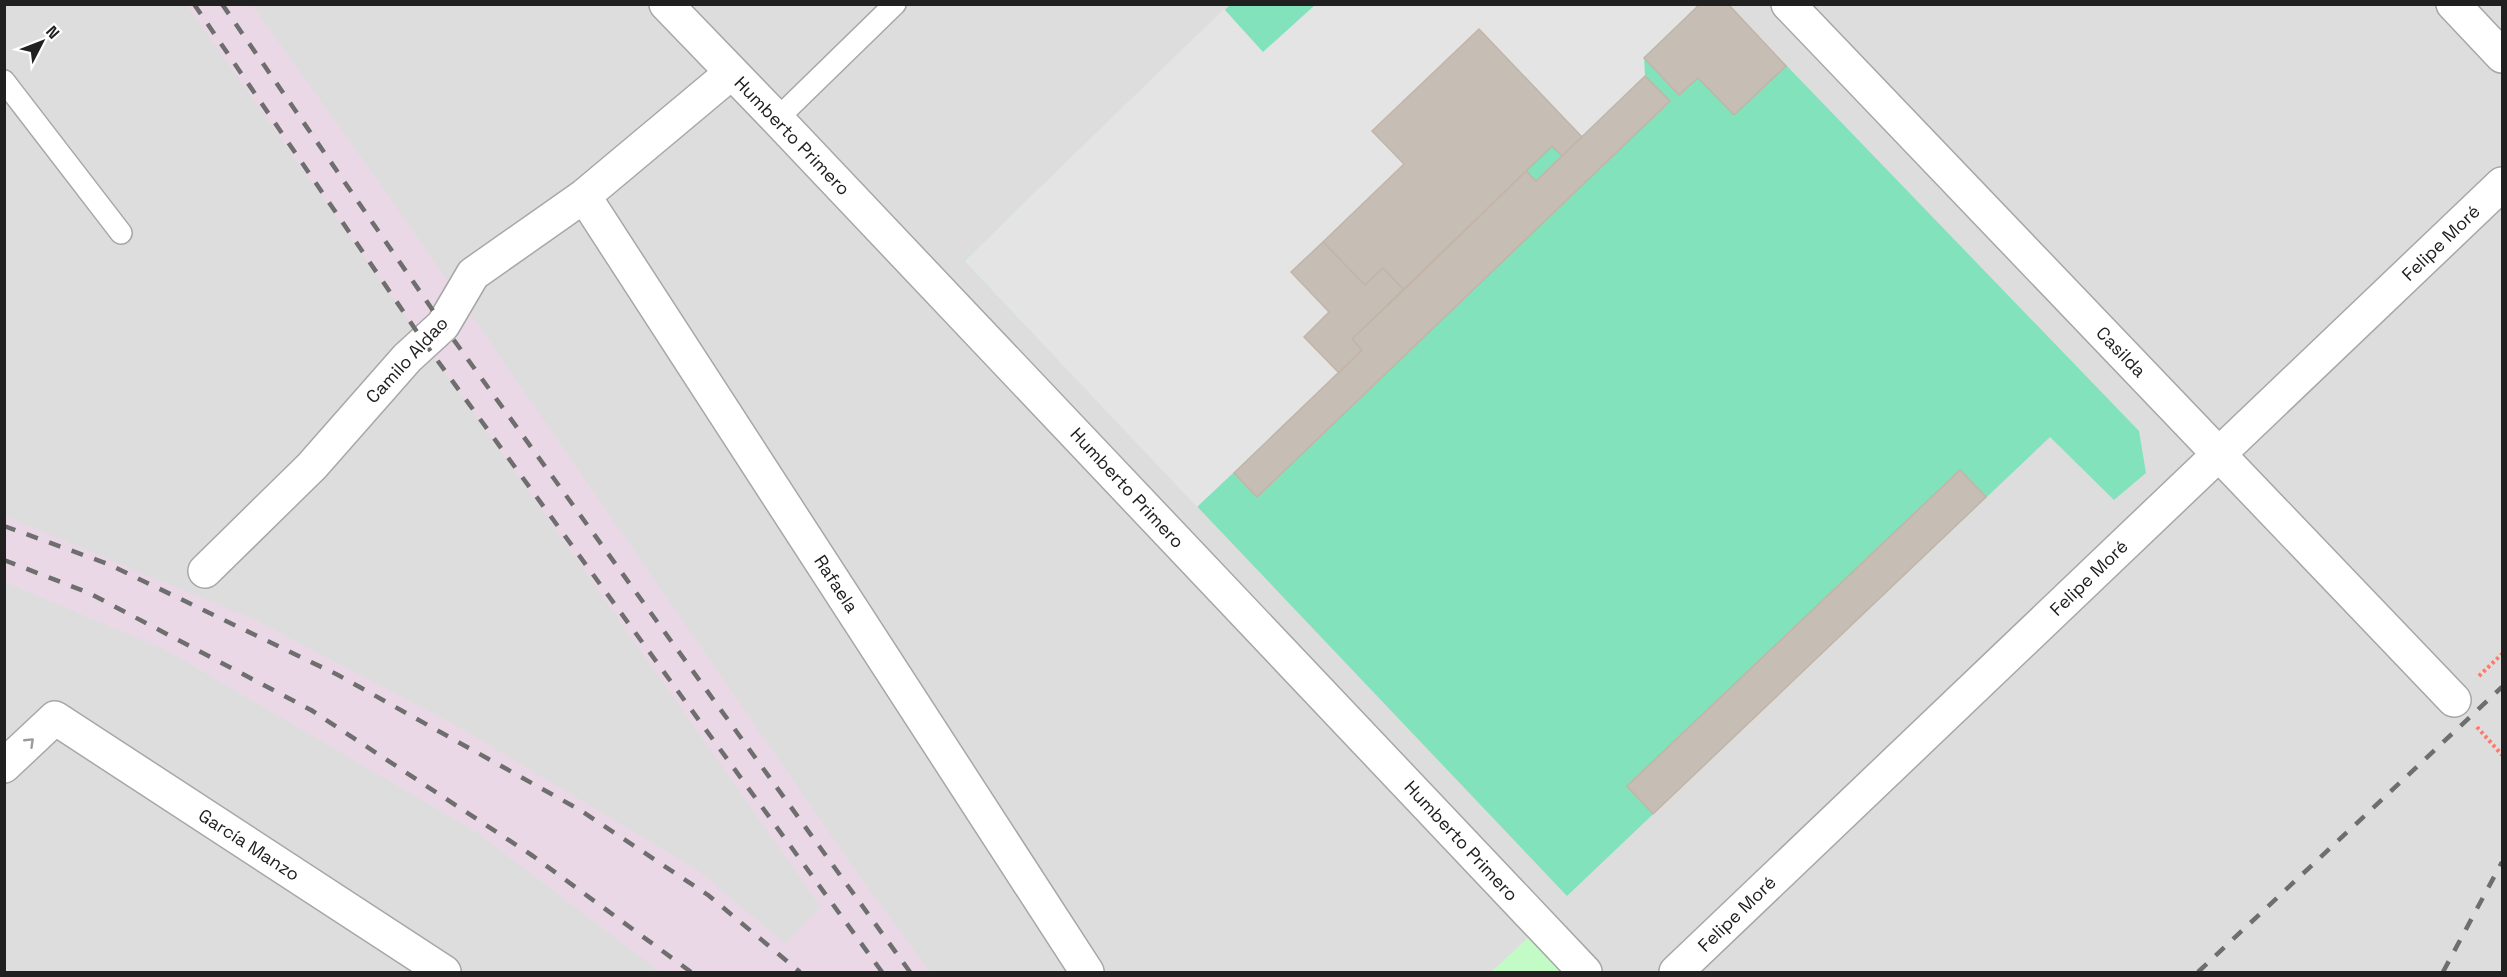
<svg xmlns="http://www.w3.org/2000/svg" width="2507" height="977" viewBox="0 0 2507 977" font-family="'Space Grotesk',sans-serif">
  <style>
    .residential { fill: #dedddd }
    .industrial { fill: #ead8e7 }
    .park { fill: #c3fbc7 }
    .pitch { fill: #82e2bc }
    .parking { fill: #e4e4e4 }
    .building { fill: #c6bdb5; stroke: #c3b4a8; stroke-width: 1.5 }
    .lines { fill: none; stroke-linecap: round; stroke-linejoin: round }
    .lane-casing { stroke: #a7a7a7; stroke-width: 24 }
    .street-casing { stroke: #a7a7a7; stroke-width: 36 }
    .path { stroke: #fe796a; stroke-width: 4; stroke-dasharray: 3 3; stroke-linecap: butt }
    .lane { stroke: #fff; stroke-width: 21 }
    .street { stroke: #fff; stroke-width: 33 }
    .rail { stroke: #6e6e6e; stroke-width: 4.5; stroke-dasharray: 12 12; stroke-linecap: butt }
    .oneway { stroke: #9b9b9b }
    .labels { text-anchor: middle; stroke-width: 4.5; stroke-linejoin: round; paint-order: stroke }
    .street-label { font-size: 18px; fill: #202020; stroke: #fff }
  </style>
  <rect width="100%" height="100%" fill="#f1ede6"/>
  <path class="residential" d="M5,5H2502V972H5Z"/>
  <path class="industrial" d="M187,5H252L390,198L860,877L930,972H660L478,833L166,650L5,582L4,516L253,619L453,724L699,871L785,944L821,907Z"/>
  <path class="park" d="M1531,935L1566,972H1491Z"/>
  <path class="pitch" d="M1230,5H1728L2139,431L2146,473L2114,500L2050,437L1567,896L964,261Z"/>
  <path class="parking" d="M1315,5H1700L1644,57L1645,76L1582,137L1479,29L1372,131L1404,164L1291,272L1329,312L1304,337L1339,373L1197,507L964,261L1224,9L1263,52Z"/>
  <path class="building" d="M1700,4H1728L1786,66L1734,115L1698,78L1679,95L1644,58Z
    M1479,29L1582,137L1562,156L1552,146L1404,290L1383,268L1365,285L1323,242L1404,164L1372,131Z
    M1645,76L1670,101L1257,497L1234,473L1362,350L1352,339L1526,171L1536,181Z
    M1323,242L1365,285L1383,268L1404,290L1352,339L1362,350L1339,373L1304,337L1329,312L1291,272Z
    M1960,470L1986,497L1653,814L1627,786Z"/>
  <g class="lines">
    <g class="lane-casing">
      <path id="lane" d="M4,81L121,233
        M777,119L895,4"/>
    </g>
    <g class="street-casing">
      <path id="street" d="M666,4L777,119L1585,972
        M1788,4L2454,700
        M2453,4L2502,56
        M584,196L1087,972
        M205,571L312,466L407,358L443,325L473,274L584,196L731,73
        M4,766L55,718L444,972
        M1676,972L2502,184"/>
    </g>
    <path class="path" d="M2479,676L2502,654
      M2477,727L2502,755"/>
    <use href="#lane" class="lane"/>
    <use href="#street" class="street"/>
    <path class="rail" d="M194,4L424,342L882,972
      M222,4L443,325L910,972
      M4,526L108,564L338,675L580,810L708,895L800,972
      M4,560L89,593L311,710L533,856L691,972
      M2198,972L2502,687
      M2443,972L2502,862"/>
  </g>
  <defs><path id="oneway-chevron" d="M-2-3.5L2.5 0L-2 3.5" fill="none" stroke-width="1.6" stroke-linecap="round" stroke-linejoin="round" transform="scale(1.5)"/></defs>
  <use class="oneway" href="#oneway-chevron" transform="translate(30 742) rotate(-44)"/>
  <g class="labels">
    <g class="street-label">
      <text transform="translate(792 136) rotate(46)" y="6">Humberto Primero</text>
      <text transform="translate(2441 243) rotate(-44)" y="6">Felipe Moré</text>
      <text transform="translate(2121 352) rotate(46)" y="6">Casilda</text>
      <text transform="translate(407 360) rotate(-47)" y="6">Camilo Aldao</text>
      <text transform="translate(1127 488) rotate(47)" y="6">Humberto Primero</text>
      <text transform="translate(2089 578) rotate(-44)" y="6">Felipe Moré</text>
      <text transform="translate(836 584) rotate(57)" y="6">Rafaela</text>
      <text transform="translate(1461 841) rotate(47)" y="6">Humberto Primero</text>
      <text transform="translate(249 845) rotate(33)" y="6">García Manzo</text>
      <text transform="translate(1737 914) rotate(-44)" y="6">Felipe Moré</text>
    </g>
  </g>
  <rect width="2507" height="977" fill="none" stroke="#202020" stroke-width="12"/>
  <g transform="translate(42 42) rotate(48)" stroke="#ffffff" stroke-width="4.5" paint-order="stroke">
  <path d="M0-4.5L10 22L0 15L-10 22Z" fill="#202020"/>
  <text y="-9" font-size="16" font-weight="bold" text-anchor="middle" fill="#202020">N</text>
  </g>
</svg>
